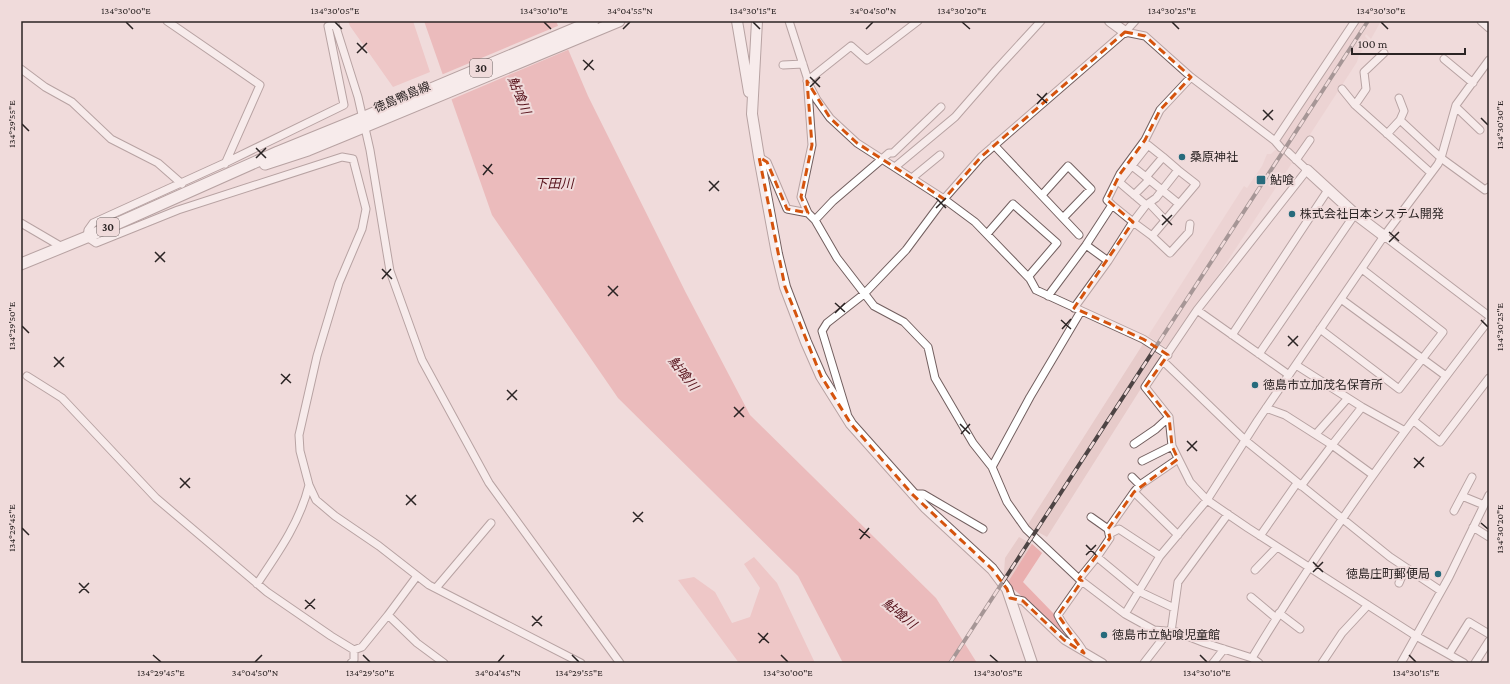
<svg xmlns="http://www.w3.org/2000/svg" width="1510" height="684" viewBox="0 0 1510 684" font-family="'Crimson Pro','Noto Sans JP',serif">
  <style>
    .built { fill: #e7cbca }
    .green { fill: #eaafaf }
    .water { fill: #e49697 }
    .pier { fill: #f0dbdb }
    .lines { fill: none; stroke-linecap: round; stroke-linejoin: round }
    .street-casing { stroke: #725f5f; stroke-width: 9 }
    .secondary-casing { stroke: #725f5f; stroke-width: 12 }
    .primary-casing { stroke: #725f5f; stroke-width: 13 }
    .street { stroke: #fff; stroke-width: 7 }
    .secondary { stroke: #fff; stroke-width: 10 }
    .primary { stroke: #fff; stroke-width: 11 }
    .rail-casing { stroke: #4d4444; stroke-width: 4 }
    .rail { stroke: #f0dbdb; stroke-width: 2.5; stroke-dasharray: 8; stroke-linecap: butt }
    .marked { fill: none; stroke: #d5540e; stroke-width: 3; stroke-dasharray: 8 5; stroke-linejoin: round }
    .ticks { fill: none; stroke: #2b2424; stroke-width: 1.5 }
    .poi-dot { fill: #276b7c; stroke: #f0dbdb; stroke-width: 1.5 }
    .labels { text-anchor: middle; stroke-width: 4; stroke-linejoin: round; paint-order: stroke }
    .shield { fill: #f0dbdb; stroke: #665b5b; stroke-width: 1 }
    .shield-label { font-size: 11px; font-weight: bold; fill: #2b2424 }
    .street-label { font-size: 12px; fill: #2b2424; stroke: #f0dbdb }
    .poi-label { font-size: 12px; fill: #2b2424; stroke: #f0dbdb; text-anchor: start }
    .water-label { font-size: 13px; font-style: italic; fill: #551019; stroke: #f0dbdb }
    .neatline { fill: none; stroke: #2b2424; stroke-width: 1.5 }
    .ticks-label { font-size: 10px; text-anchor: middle; fill: #2b2424 }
  </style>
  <rect width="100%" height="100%" fill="#f0dbdb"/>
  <path class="built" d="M1357,21H1381L1371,39L1366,34L1365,36L1369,41L1359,55L1357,62L1298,153L1290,149L1285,155L1292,163L1171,347L1167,348L1148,336L1244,186L1247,188L1262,166L1267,154H1271L1275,150L1279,151L1281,148L1283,144L1278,139L1352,29L1355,31L1358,27L1355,24Z
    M1143,344L1160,356L1159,360L1047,537L1027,526Z
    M1019,537L1032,544L1042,553L1002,590L996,585L1004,573L1005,558Z"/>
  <path class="green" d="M348,21H413L430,72L393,87L350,26Z
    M1032,544L1042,553L1023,582L1055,615V620L1070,636H1067L1010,586L1008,582Z
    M754,557L777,583L815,663H739L678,580L694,577L715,592L732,623L750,617L760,588L744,564Z"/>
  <path class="water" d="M424,21H556L588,96L686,293L750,415L936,598L977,663H843L798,576L618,398L492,215Z"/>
  <path class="pier" d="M560,25L570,49L450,100L441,75Z"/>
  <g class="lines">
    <g class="street-casing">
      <path id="street" d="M167,21L260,85L225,164
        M334,21L358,97L370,150L390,271L422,360L489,483L620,663
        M789,21L807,77L812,145L801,197L808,213L815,220L837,258L874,306L904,322L928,347L935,378L973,443L992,467L1007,502L1026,529L1079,579L1125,614L1154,630L1177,632L1205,643L1252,658C1323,540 1405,429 1489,320
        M918,21L867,60L851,46L807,81L817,100L830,118L857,143L944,199L975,222L1030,279L1036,290L1143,339L1168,355
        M1481,21L1489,28
        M335,24L328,26L344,105L227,162L93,223L88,230L87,237L96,243L178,210L342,157L353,159L366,209L362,229L339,283L317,356L299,435L300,451L309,485L316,500L335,516L379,546L429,585L581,663
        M1125,32L1145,36L1191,77L1275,141L1281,148
        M1384,53L1364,72L1366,89L1355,105L1431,173
        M1444,59L1473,83
        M783,65L803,64
        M21,69L45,87L72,102L111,139L158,163L182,184
        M1342,89L1355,105
        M1399,98L1404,111L1400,120L1441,158L1485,190L1489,187
        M1456,107L1480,130
        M1387,134L1400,120
        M1275,141L1355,21
        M994,145L1079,235
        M1288,152L1307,170L1197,310L1145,387L1169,417L1172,446L1190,482L1207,500L1248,528L1416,636L1464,663
        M759,157L767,162L787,209L808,213
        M1163,157L1178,170
        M1296,160L1310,140
        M1132,166L1146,177
        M895,167L955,117L996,70L1041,21
        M912,178L940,155
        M1042,195L1068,166L1091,189L1063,218
        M1134,195L1149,180
        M1149,203L1165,220
        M1112,205L1107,200L1120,174L1145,140L1160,110L1191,77
        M1146,205L1119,182L1148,145L1163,157L1146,177L1179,204
        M815,220L833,201L889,153H893L941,107
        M21,223L62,247
        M987,234L1013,204L1057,243L1028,277
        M1152,236L1170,253L1189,232L1190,224
        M1384,236L1489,316
        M1086,245L1108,261
        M1048,296L1086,245L1112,205L1133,222L1146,205L1156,198L1178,170L1196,184L1152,236L1133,222L1108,261L1074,308
        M1341,299L1446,376
        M1197,310L1289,375
        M1320,329L1399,389L1443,332L1362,269
        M1232,335L1328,190
        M1259,354L1355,214
        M1163,361L1246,441L1390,557L1441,591
        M1296,365L1362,407L1405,431
        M27,376L62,398L156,498L267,592L331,636L354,650V660L351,663
        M1362,407L1332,445L1373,475
        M1266,408L1285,415L1332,445L1301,486
        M847,413L822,331L827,323L864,294L906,250L944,199L981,157L1125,32L1135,21
        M1414,421L1440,442L1489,378
        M1316,434L1348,398
        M1134,444L1156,429L1169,417
        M1142,461L1172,446
        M992,467L1030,397L1081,311
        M1132,477L1140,485
        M1134,492L1178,535
        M912,494H923L983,529
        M1462,496L1484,505
        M1454,511L1472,477
        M1091,517L1108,529
        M1473,527L1489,537
        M1109,534L1119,529L1160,556
        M1260,536L1297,483
        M1097,557L1138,591L1174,608
        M1255,570L1277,547
        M1079,579L1097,557L1110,538L1108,529L1134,492L1140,485L1178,459
        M1082,581L1058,615C1064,629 1076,638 1083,651
        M1399,583L1402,576L1409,570
        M257,584C278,553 300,522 309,485
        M436,588L491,523
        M1251,597L1276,618
        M1010,598L1023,601L1064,640L1103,663
        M1279,613L1300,629
        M1125,614L1160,556L1207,500L1258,420L1384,236L1438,164L1441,158L1456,105L1489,60
        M388,615L417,576
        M1171,632L1178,582L1228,514
        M354,650L362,647L388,615L417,643L444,663
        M1449,654L1469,622L1489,634
        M1252,658L1259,663
        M1144,663L1168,632
        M1213,663L1224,649
        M1322,663L1342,633L1368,605
        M1401,663L1449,577L1489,495
        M1475,663L1489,641"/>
    </g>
    <g class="secondary-casing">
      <path id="secondary" d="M737,21L749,92
        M757,21L752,114L759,157L777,254L785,287L806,342L821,376L851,424L925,507L992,569L1007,589L1032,663
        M1110,21L1125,32
        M1307,170L1355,214L1384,236"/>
    </g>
    <g class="primary-casing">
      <path id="primary" d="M265,164L308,150L347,134L619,21
        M21,264L87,237L278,152L369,115L593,21"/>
    </g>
    <use href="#street" class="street"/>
    <use href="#secondary" class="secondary"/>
    <use href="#primary" class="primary"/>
    <g class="rail-casing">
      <path id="rail" d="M950,663L1368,21"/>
    </g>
    <use href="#rail" class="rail"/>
  </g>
  <path d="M0 0H1510V684H0ZM1125,32L1145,36L1191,77L1160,110L1145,140L1120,174L1107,200L1133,222L1074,308L1143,339L1168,355L1145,387L1169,417L1172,446L1178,459L1134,492L1108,529L1110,538L1079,579L1082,581L1058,615L1084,653L1064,640L1023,601L1010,598L1007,589L992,569L912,494L851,424L821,376L785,287L759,157L767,162L787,209L808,213L801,197L812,145L807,81L830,118L857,143L944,199L981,157Z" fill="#f0dbdb" fill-opacity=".55" fill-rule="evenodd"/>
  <path class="marked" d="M1125,32L1145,36L1191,77L1160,110L1145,140L1120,174L1107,200L1133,222L1074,308L1143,339L1168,355L1145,387L1169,417L1172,446L1178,459L1134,492L1108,529L1110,538L1079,579L1082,581L1058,615L1084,653L1064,640L1023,601L1010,598L1007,589L992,569L912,494L851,424L821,376L785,287L759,157L767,162L787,209L808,213L801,197L812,145L807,81L830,118L857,143L944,199L981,157Z"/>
  <path class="ticks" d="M126,22L133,29M335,22L342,29M544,22L551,29M753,22L760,29M962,22L970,29M1172,22L1179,29M1381,22L1388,29M623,29L630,22M866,29L873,22M357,43L367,53M357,53L367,43M583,60L594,70M584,70L593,60M810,77L820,87M810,87L820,77M1037,94L1047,103M1037,104L1047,93M1263,110L1273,120M1481,118L1488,125M1263,120L1273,110M22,124L29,131M256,148L266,158M256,158L266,148M483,165L493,174M483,175L492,164M709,181L719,191M709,191L719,181M936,198L946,208M936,208L946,198M1162,215L1172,225M1162,225L1172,215M1389,232L1399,241M1389,242L1399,232M155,252L165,262M155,262L165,252M382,269L392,279M382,279L391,269M608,286L618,296M608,296L618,286M835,303L845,312M835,313L845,303M1061,320L1071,329M1481,320L1488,327M22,326L29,333M1062,329L1071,319M1288,336L1298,346M1288,346L1298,336M54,357L64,367M54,367L64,357M281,374L291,383M281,384L290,374M507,390L517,400M507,400L517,390M734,407L744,417M734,417L744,407M960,424L970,434M961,434L970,424M1187,441L1197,451M1187,451L1197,441M1414,458L1424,467M1414,468L1424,457M180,478L190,488M180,488L190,478M406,495L416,505M406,505L416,495M633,512L643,522M633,522L643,512M1481,523L1488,529M22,528L29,535M859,529L870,538M860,539L869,528M1086,545L1096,555M1086,555L1096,545M1313,562L1323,572M1313,572L1323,562M79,583L89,593M79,593L89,583M305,600L315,609M305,609L315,599M532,616L542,626M532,626L542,616M758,633L769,643M759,643L768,633M153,655L161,662M363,655L370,662M572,655L579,662M781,655L788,662M990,655L998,662M1200,655L1207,662M1409,655L1416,662M255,662L262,655M498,662L504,655"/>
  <g class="poi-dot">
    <circle cx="1182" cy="157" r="4"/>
    <rect x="1256" y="175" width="10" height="10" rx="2"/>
    <circle cx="1292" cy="214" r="4"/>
    <circle cx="1255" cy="385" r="4"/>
    <circle cx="1438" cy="574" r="4"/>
    <circle cx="1104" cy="635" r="4"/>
  </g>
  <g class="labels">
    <g class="shield">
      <rect x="470" y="59" width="22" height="18" rx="3"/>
      <rect x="97" y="218" width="22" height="18" rx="3"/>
    </g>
    <g class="shield-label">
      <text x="481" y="72">30</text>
      <text x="108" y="231">30</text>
    </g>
    <g class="street-label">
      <text transform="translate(402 97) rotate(-23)" y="4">徳島鴨島線</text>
    </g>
    <g class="poi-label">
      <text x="1190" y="161">桑原神社</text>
      <text x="1270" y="184">鮎喰</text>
      <text x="1300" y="218">株式会社日本システム開発</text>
      <text x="1263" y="389">徳島市立加茂名保育所</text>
      <text x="1430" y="578" text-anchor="end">徳島庄町郵便局</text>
      <text x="1112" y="639">徳島市立鮎喰児童館</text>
    </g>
    <g class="water-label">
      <text transform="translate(520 95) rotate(68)" y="5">鮎喰川</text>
      <text x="554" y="188">下田川</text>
      <text transform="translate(684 373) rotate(52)" y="5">鮎喰川</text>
      <text transform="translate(900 613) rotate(40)" y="5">鮎喰川</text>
    </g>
  </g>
  <rect width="1510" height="684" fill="none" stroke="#f0dbdb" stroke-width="44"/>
  <path d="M1352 48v6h113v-6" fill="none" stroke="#2b2424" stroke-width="2"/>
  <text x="1358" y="48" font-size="12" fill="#2b2424" stroke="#f0dbdb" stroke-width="3" paint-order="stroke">100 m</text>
  <rect x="22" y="22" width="1466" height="640" class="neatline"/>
  <g class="ticks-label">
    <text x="126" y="14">134°30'00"E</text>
    <text x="335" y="14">134°30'05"E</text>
    <text x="544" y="14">134°30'10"E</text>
    <text x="630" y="14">34°04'55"N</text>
    <text x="753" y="14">134°30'15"E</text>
    <text x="873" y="14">34°04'50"N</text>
    <text x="962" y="14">134°30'20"E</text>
    <text x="1172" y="14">134°30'25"E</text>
    <text x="1381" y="14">134°30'30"E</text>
    <text transform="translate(11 124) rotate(-90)" y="4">134°29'55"E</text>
    <text transform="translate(1499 125) rotate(-90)" y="4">134°30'30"E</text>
    <text transform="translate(11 326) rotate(-90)" y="4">134°29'50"E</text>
    <text transform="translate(1499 327) rotate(-90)" y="4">134°30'25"E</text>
    <text transform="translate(11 528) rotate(-90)" y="4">134°29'45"E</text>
    <text transform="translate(1499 529) rotate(-90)" y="4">134°30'20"E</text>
    <text x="161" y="676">134°29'45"E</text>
    <text x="255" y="676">34°04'50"N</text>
    <text x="370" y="676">134°29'50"E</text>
    <text x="498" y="676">34°04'45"N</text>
    <text x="579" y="676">134°29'55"E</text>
    <text x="788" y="676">134°30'00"E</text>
    <text x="998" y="676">134°30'05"E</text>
    <text x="1207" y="676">134°30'10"E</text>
    <text x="1416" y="676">134°30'15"E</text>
  </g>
</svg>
